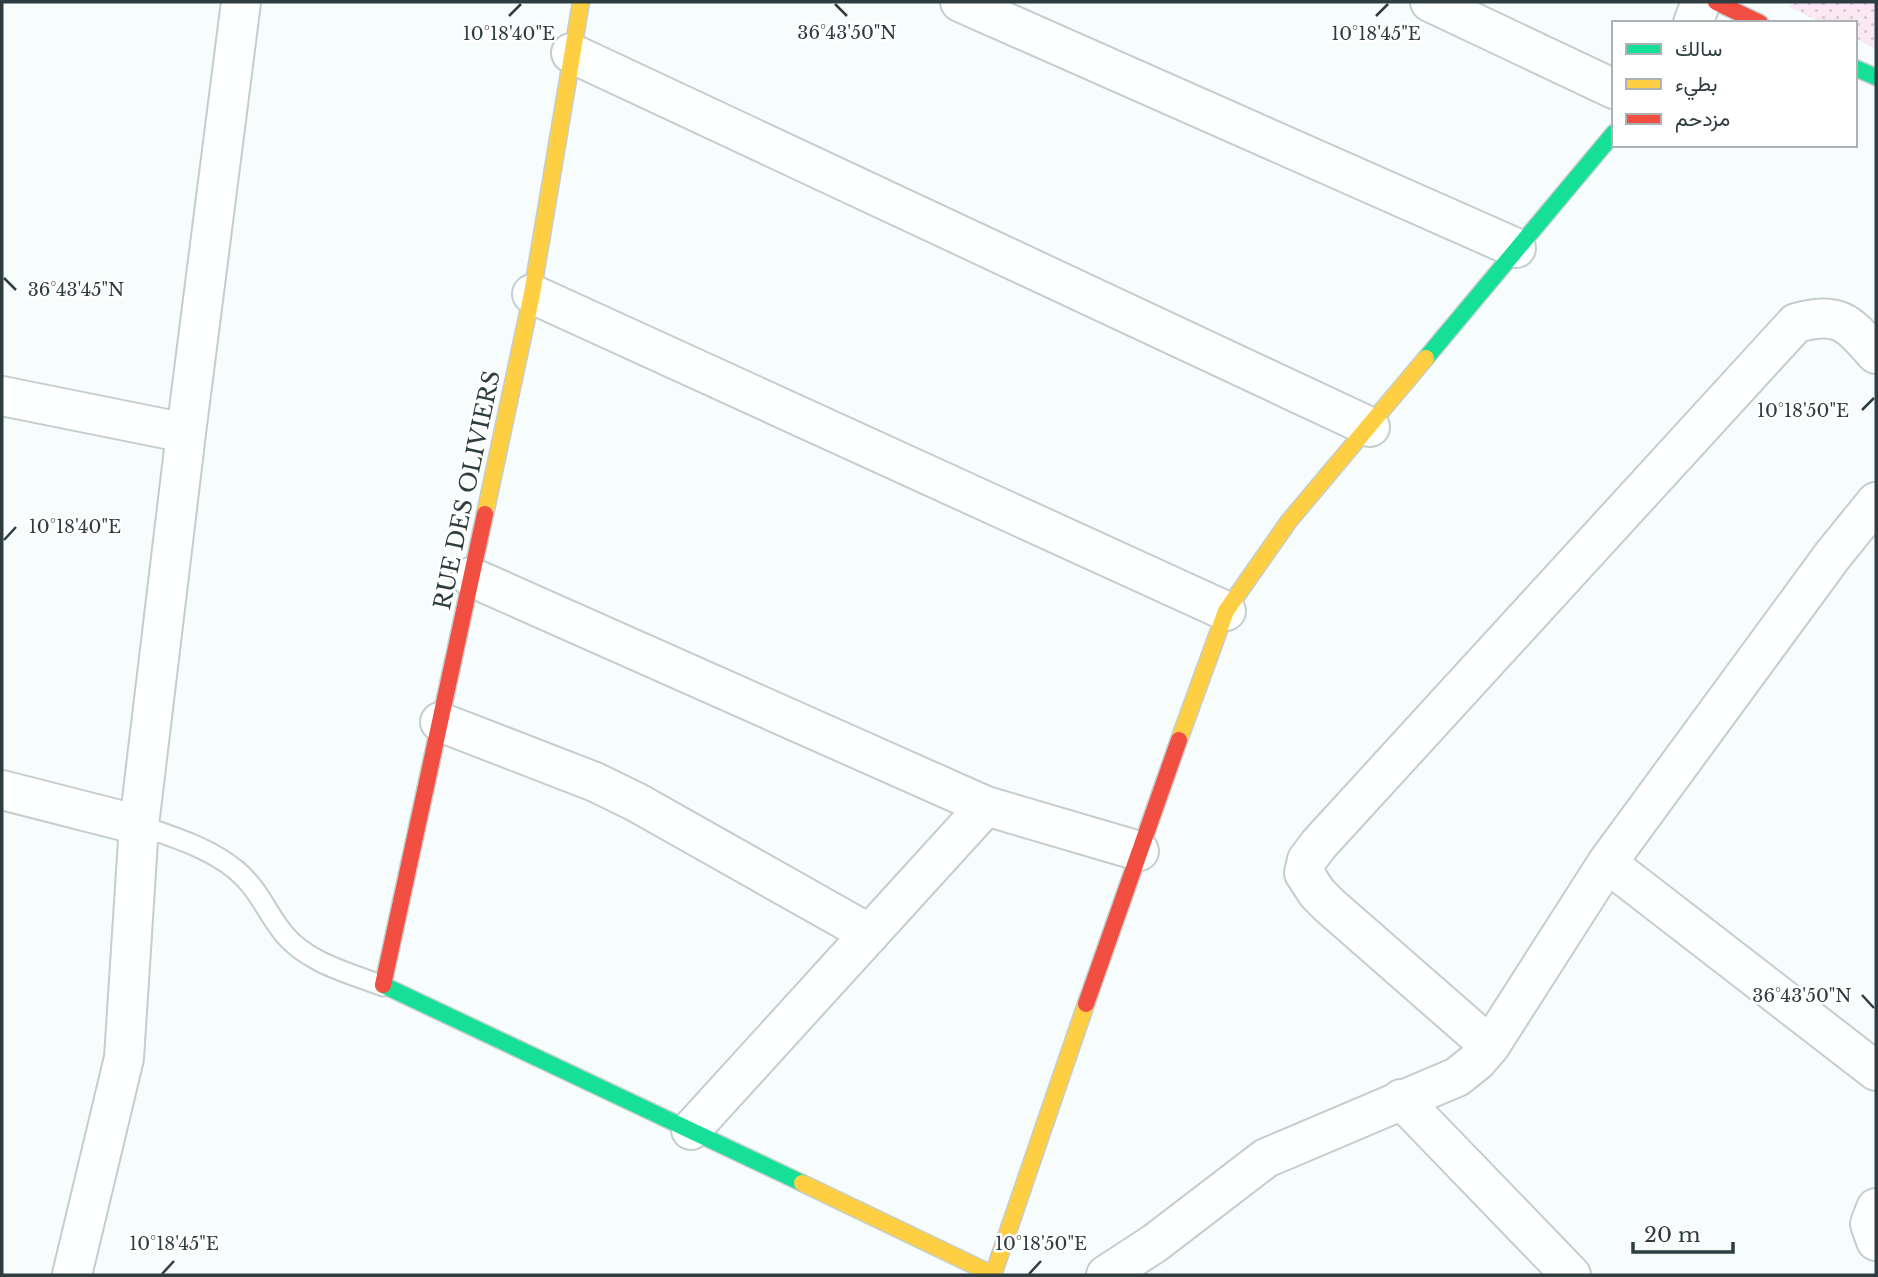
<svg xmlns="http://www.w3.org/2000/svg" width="1878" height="1277" viewBox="0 0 1878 1277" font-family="'Libre Baskerville',Vazirmatn,serif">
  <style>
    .grass { fill: url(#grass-dots) }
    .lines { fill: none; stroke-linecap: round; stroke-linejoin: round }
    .lane-casing { stroke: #c4cecf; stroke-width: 23 }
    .street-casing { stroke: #c4cecf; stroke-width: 42 }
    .fast-casing { stroke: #c4cecf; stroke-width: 19 }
    .slow-casing { stroke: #c4cecf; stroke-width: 19 }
    .jam-casing { stroke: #c4cecf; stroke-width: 19 }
    .lane { stroke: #feffff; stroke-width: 19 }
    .street { stroke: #feffff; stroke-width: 38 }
    .fast { stroke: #16e098; stroke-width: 16 }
    .slow { stroke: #ffcf43; stroke-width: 16 }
    .jam { stroke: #f24e42; stroke-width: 16 }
    .ticks { fill: none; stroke: #2e3e40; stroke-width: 2.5 }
    .labels { text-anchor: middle; stroke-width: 5; stroke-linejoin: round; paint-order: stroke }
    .street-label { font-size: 23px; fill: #2e3e40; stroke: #fff }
    .ticks-label { font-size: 18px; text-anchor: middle; fill: #2e3e40; stroke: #fff; stroke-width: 5; stroke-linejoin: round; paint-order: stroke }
  </style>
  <defs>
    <pattern id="grass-dots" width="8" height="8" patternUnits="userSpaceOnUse" patternTransform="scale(1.75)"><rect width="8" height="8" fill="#fae9f2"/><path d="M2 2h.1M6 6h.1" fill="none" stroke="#d7c9d1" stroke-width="1.8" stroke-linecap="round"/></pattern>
  </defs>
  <rect width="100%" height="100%" fill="#f7fcfc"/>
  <path class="grass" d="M1792,2H1876V49L1855,38V23H1823L1789,7Z"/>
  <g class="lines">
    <g class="lane-casing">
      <path id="lane" d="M139,825C173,837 208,847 236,870C259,889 266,912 284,934C308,963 349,973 383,986"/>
    </g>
    <g class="street-casing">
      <path id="street" d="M960,2L1516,248
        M1430,2L1614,89
        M1693,23L1701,2
        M571,53L1370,427
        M532,294L1226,611
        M2,396L186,433
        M471,577L986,806L1139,851
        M440,722L595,782L636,802L870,934
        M2,790L139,825
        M1607,863L1876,1071
        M1490,1046L1330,906L1317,893L1304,873L1307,860L1319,844L1796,323C1840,311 1848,323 1876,354
        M1401,1099L1571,1275
        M691,1130L986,806
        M1876,1208L1870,1224L1876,1241
        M72,1275L124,1058L139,825L186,433L241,2
        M1106,1275L1155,1243L1266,1158L1457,1077L1477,1061L1490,1046L1607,863L1833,555L1876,502"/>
    </g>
    <g class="fast-casing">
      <path id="fast" d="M1855,68L1876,77
        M1426,358L1614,133
        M383,985L802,1183"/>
    </g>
    <g class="slow-casing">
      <path id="slow" d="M485,514L532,294L581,2
        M1179,740L1226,611L1289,521L1426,358
        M802,1183L994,1275
        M993,1275L1086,1004"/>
    </g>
    <g class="jam-casing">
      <path id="jam" d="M1716,2L1760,23
        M383,985L485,514
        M1086,1004L1179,740"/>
    </g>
    <use href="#lane" class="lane"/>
    <use href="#street" class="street"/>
    <use href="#fast" class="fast"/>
    <use href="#slow" class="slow"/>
    <use href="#jam" class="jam"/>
  </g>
  <path class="ticks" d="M835,4L847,16M509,16L521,4M1376,16L1388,4M4,278L16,290M1862,410L1874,398M4,540L16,527M1862,995L1874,1008M162,1274L174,1261M1029,1274L1041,1261"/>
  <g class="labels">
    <g class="street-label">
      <text transform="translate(467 490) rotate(-78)" y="8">RUE DES OLIVIERS</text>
    </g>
  </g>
  <g class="ticks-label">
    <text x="847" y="39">36°43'50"N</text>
    <text x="509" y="40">10°18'40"E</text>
    <text x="1376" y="40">10°18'45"E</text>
    <text x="76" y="296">36°43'45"N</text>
    <text x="1803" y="417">10°18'50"E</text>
    <text x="75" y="533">10°18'40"E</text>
    <text x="1802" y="1002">36°43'50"N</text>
    <text x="174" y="1250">10°18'45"E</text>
    <text x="1041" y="1250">10°18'50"E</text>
  </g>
  <rect width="1878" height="1277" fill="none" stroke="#2e3e40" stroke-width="7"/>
  <rect x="1612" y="21" width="245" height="126" fill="#ffffff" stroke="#abb2b3" stroke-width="2"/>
  <rect x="1626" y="44" width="35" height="10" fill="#16e098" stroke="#abb2b3" stroke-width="2"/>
  <text x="1675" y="56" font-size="21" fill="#2e3e40">سالك</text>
  <rect x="1626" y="79" width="35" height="10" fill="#ffcf43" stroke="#abb2b3" stroke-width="2"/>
  <text x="1675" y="91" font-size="21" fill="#2e3e40">بطيء</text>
  <rect x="1626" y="114" width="35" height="10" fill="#f24e42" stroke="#abb2b3" stroke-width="2"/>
  <text x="1675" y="126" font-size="21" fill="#2e3e40">مزدحم</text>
  <path d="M1633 1242v10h100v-10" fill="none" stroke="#2e3e40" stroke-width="3.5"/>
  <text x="1644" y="1242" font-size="21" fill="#2e3e40" stroke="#ffffff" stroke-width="5" paint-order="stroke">20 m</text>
</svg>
